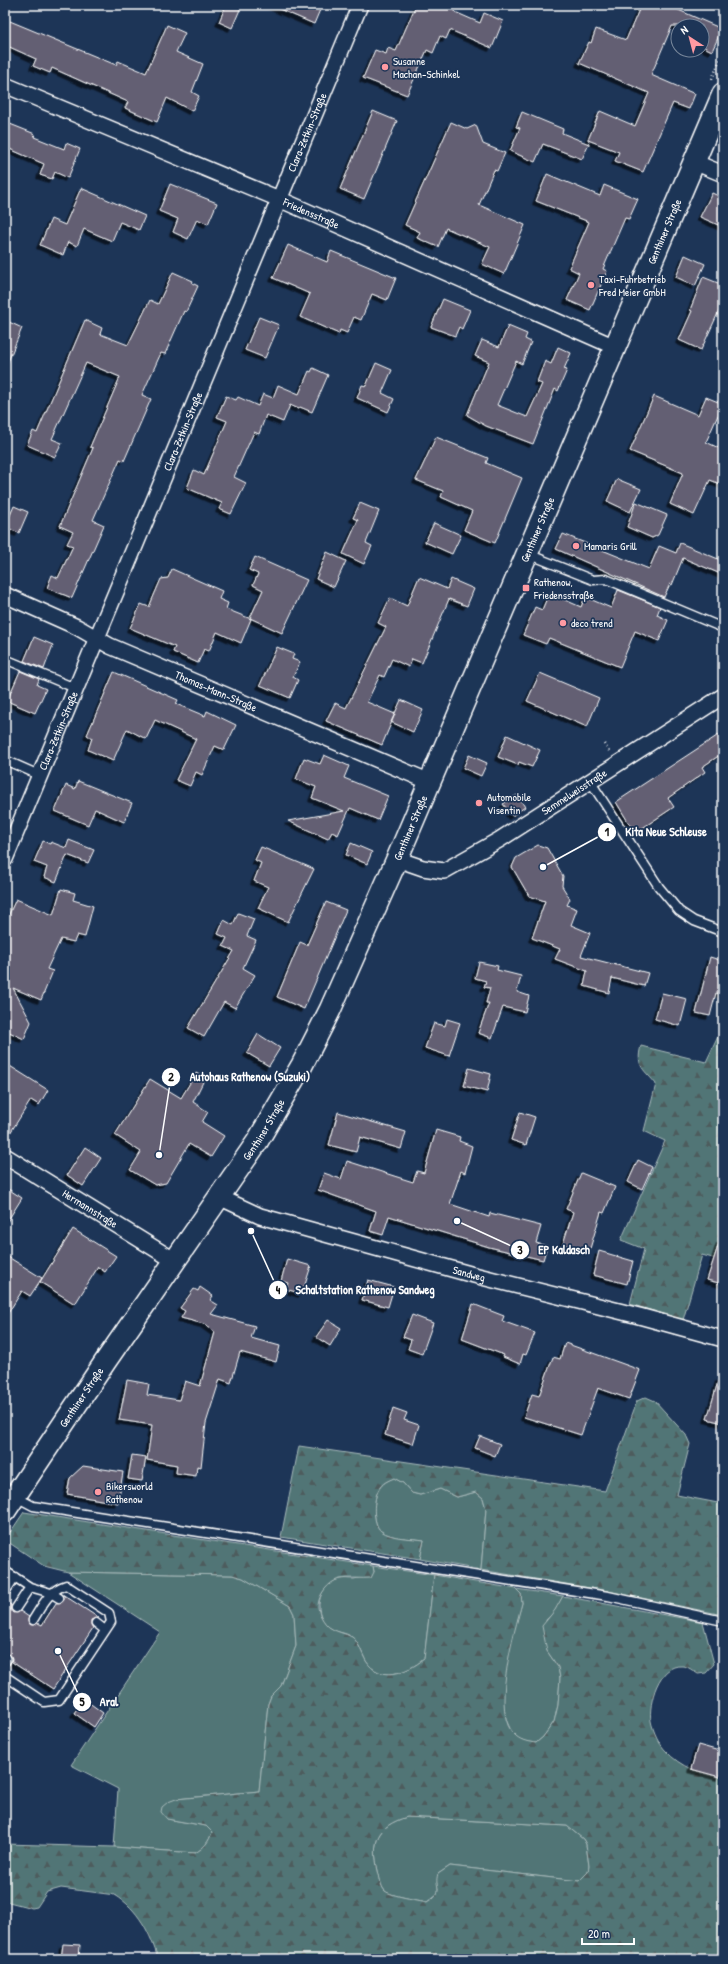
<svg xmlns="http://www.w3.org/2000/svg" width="728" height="1964" viewBox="0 0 728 1964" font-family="'Patrick Hand',sans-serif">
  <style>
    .green { fill: #517576; stroke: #a8baba }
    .forest { fill: url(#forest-firs); stroke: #a8baba; fill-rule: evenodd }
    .building { fill: #645f73; stroke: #fff; filter: url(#shadow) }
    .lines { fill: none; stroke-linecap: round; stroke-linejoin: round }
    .lane-casing { stroke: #fff; stroke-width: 11 }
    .street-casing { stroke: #fff; stroke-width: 18 }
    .secondary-casing { stroke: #fff; stroke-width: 24 }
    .path { stroke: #fff; stroke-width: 2.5; stroke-dasharray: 1 3; stroke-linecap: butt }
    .lane { stroke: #1d3557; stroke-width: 8 }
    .street { stroke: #1d3557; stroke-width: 15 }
    .secondary { stroke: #1d3557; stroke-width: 21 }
    .poi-dot { fill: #ff9aa2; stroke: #1d3557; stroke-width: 1.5 }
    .labels { text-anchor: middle; stroke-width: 3.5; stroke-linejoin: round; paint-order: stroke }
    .poi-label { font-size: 11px; fill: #fff; stroke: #1d3557; text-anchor: start }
    .street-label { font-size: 11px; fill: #fff; stroke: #1d3557 }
    .leader { fill: none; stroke: #fff; stroke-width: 1.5 }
    .callout-dot { fill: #fff; stroke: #1d3557; stroke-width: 1.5 }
    .mark-label { font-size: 12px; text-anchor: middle; font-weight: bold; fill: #111 }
    .callout-label { font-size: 12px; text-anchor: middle; font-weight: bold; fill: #fff; stroke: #1d3557; stroke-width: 3.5; stroke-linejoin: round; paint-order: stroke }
  </style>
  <defs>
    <pattern id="forest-firs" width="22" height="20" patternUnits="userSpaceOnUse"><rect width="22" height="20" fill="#517576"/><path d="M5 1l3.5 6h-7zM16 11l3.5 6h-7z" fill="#4e5c5d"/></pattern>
    <filter id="shadow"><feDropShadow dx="-3.5" dy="3.5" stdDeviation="0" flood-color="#0009"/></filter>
  </defs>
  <rect width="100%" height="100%" fill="#1d3557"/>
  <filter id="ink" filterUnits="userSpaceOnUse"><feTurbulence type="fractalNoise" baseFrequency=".025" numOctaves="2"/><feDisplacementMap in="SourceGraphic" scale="8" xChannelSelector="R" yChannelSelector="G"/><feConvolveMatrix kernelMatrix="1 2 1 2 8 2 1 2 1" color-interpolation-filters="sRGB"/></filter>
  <g filter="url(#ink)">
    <path class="green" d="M394,1478L403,1483L412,1493L420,1495L440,1489L457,1497L476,1492L483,1498L486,1509L481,1570L420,1559L424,1540C411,1538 392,1539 381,1531C372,1524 373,1498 379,1489C383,1483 387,1481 394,1478Z
      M373,1566L434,1575L424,1659C407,1673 380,1683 366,1661C362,1654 359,1642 352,1637C346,1632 336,1633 330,1628C312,1615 317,1585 339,1579C343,1578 349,1579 354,1579C361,1578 368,1574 374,1572Z
      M68,1572L233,1575L243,1578L290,1606L294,1614L296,1646L281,1686L271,1696L268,1704L259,1791L176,1799L167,1819L206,1826L212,1832C209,1842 204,1848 195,1853L114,1847L118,1789L71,1765L160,1632Z
      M516,1589L563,1596L555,1611L546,1620L547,1651L558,1667L560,1678L558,1705L554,1722L543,1737L536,1743C528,1742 519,1741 514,1734C490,1707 513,1634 522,1603L521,1594Z
      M407,1817L567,1826L583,1839L586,1844L589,1866L588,1872L579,1881L450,1866L438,1874V1893L427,1902C418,1900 391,1896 385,1891C380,1886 380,1877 378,1871C371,1841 377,1826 407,1817Z"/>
    <path class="forest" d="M723,1026V1261L702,1255L683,1320L630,1304L644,1249L621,1240L665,1141L644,1131L656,1084C645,1070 635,1067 641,1046L706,1062Z
      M646,1397L655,1401L686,1435L690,1444L677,1495L723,1504V1615L608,1591L481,1570L486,1509L483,1498L476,1492L457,1497L440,1489L420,1495L412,1493L403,1483L394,1478C387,1481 382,1483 379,1489C373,1498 372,1524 381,1531C392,1539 412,1538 424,1540L420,1559L281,1537L299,1446L605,1491L637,1401Z
      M24,1512L373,1566L374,1572L371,1578C361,1579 349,1577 340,1579C329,1581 318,1595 318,1606C318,1613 324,1623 329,1627C335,1632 345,1633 352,1637C358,1641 362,1654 366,1661C380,1683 407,1673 424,1659L434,1575L516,1589L521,1594L522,1603C515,1630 489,1716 516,1736C522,1741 529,1742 536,1743L543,1737L554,1722L558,1705L560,1678L558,1667L547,1651L542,1626L555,1610L563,1596L703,1622L714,1664L706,1673L698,1674C693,1671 688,1666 682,1666C659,1664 648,1703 651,1721C653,1731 659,1744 666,1751C680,1767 702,1775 723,1778V1959H158C151,1934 138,1909 115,1895L61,1888L47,1892L37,1907L32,1908L5,1901V1844L114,1847L195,1853C204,1848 209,1842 212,1832L206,1826L167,1819L161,1812L162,1807L168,1802L176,1799L259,1791L268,1704L271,1696L281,1686L296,1646L294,1614L290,1606L243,1578L232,1575L68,1572L44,1566L5,1540ZM407,1817L567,1826L583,1839L586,1844L589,1866L588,1872L579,1881L450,1866L438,1874C433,1888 447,1890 427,1902C419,1900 391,1896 385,1891C380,1886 380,1877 378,1871C371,1841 377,1826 407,1817Z"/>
    <path class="building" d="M226,5H242L232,28L219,22Z
      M270,5H322L314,24Z
      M416,5H458L455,12L480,23L484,13L503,21L492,48L450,30L446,39L440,36L433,53L427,50L407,95L363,78L375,50L386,54L388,48L396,51Z
      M641,5H667L722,29L712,51L702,46V26H672L651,75L695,94L689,109L673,103L643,172L615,161L619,152L588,140L600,111L635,126L649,93L579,63L589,42L591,43L596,29L626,40Z
      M5,19L116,65L118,61L146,73L167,25L185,33L176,52L203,64L192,92L199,96L192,111L167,98L157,122L125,108L128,102L52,68L50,73L33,66L36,59L5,45Z
      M373,111L397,121L364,199L340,189Z
      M522,112L563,129L562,133L589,144L582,159L543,144L535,162L510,151L520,128L516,127Z
      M5,122L35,134L34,137L64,149L66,143L80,149L68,178L55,172L52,179L40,175L44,164L5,147Z
      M451,122L467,129L476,125L483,144L505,153L497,171L494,170L479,205L525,225L504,274L482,264L490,247L446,228L438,247L417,238L420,232L405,225Z
      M547,174L600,196L604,185L638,199L629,219L625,218L603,269L607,271L590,310L567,300L579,273L569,268L589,222L536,201Z
      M170,184L217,203L208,224L197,219L188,239L173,232L178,219L159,211Z
      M81,188L145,216L139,230L120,222L112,241L84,229L77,246L68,242L63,255L40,245L51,219L65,225Z
      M712,193L723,198V227L700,217Z
      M288,245L327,262L331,251L396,278L387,300L372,294L361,320L354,317L347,333L340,330L339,334L300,317L310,294L273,278Z
      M685,255L705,264L695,286L676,277Z
      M173,272L193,281L192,283L198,286L186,312L184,311L165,354L161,353L142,395L151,399L124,461L120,459L93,520L104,525L72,598L47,588L52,575L58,578L73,546L67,544L73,532L60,526L93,448L90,447L120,377L86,363L52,439L62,443L55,457L27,445L33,431L37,433L85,320L102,328L100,334L128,345L150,300L158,304Z
      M703,277L723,285V312L719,311L701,350L679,340L692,311L690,310Z
      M443,299L470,310L462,329L459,327L455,336L431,327Z
      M259,317L279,325L265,358L245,350Z
      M9,322L22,328L5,369V331Z
      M508,326L527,334L525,339L531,342L522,364L516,361L497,405L527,417L542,384L537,382L545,361L551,364L558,347L571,353L564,369L567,370L558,391L555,389L533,444L486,426L467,415L489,362L475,356L482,340L499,347Z
      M376,363L392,370L382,393L394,399L388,412L357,398L362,385L366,386Z
      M313,368L328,375L312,412L300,407L299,409L290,405L283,422L266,415L259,434L254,432L234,477L246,483L231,514L219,509L222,503L187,488L194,470L204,475L227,421L217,417L226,396L236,400L238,397L258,406L263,394L273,398L278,385L299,394L309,371L311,372Z
      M654,396L698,415L706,397L723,404L706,442L723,450V485L710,480L694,515L670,504L683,473L630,451Z
      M436,437L488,458L486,463L522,478L495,543L464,530L472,511L441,497L443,491L416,480Z
      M617,479L641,489L630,512L607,501Z
      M636,502L667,515L658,535L652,538L627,527Z
      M360,503L379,511L366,543L372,546L364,564L343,554L358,520L353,518Z
      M14,506L28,512L19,533L5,527Z
      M434,523L461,535L452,554L425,542Z
      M563,534L649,569L659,546L676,553L680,543L723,561V575L683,558L672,585L670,584L664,597L556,549Z
      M327,552L346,561L334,587L316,579Z
      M255,557L307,580L282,633L250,618L263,590L253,585L258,574L249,570Z
      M172,569L222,591L219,599L228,603L226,609L251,619L241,643L217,632L209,651L204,649L198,663L173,652L175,647L130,628L141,604L149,607L161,579L168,578Z
      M419,577L447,589L451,579L474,589L467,606L449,599L422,663L412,659L409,667L392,659L384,677L380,675L367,702L395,714L382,745L326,721L335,703L346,708L386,627L378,623L390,598L407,606Z
      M618,590L660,607L657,615L668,620L659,641L635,631L620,667L549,638L546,644L523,635L535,607L542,610L549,593L581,607L585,597L611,608Z
      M34,637L53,645L44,669L24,661Z
      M277,647L294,654L292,659L300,662L293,677L298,680L290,698L260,685Z
      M20,671L39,679L37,685L46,689L35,713L7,701Z
      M114,672L178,700L176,704L205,716L207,711L236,725L224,750L215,746L202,775L196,772L190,786L176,780L196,739L155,720L146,739L127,729L113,761L88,750L92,738L87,735Z
      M540,673L599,698L587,727L527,701Z
      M401,700L423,710L413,732L391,722Z
      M723,732V753L702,767L705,772L668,798L674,807L635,833L616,802Z
      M507,735L540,750L532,767L519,762L518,765L498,757Z
      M324,755L349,766L344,778L388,796L378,820L350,808L338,835L332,832L328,839L288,821L344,811L312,798L316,787L296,779L304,758L320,764Z
      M469,755L487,763L481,776L463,768Z
      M78,781L132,803L124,822L95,809L88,825L55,811L66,785L75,789Z
      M517,795L525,807L512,816L503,804Z
      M69,840L94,850L88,863L67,855L56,882L44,877L47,867L34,862L43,841L50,844L51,842L66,848Z
      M351,843L372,852L367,864L346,855Z
      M538,845L547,848L563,876L562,886L570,899L567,905L577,909L571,925L590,933L581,956L648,973L644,986L612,978L609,993L584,986L587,971L555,959L560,949L532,938L545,901L529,896L512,867L516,858Z
      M261,847L314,869L288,922L258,908L268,887L254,881L261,863L255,860Z
      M61,889L75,893L73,900L93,906L85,937L77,935L74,942L61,939L47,969L53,971L41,1000L13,988L31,1022L24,1039L5,1030V923L16,899L53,915Z
      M326,902L346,910L304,1009L277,997L300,942L307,945Z
      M238,913L254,919L247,936L256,940L243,968L255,975L235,1008L224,1002L204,1037L188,1028L234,951L223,946L227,938L218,934L224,920L233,925Z
      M710,957L723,961V994L716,993L710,1016L696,1013Z
      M479,962L498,966L497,970L521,976L517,992L529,996L525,1012L503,1007L492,1038L478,1033L489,1003H486L490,988L484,987L486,981L475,978Z
      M662,993L687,999L680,1026L655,1019Z
      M447,1019L460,1023L449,1056L425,1048L434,1023L445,1026Z
      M258,1034L280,1048L269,1066L247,1053Z
      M5,1063L48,1090L39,1105L31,1100L5,1141Z
      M469,1068L491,1074L487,1092L464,1086Z
      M196,1073L205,1078L193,1102L208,1112L202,1122L224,1136L211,1157L189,1144L166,1183L155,1185L130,1170L141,1152L115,1135L150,1079L181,1098Z
      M338,1112L406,1132L401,1149L360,1137L356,1152L329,1145Z
      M520,1112L535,1117L526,1145L511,1140Z
      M436,1130L460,1137L459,1141L472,1146L465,1173L461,1171L450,1204L489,1217L490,1213L541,1226L536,1243L547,1246L543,1260L489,1247L389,1216L383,1235L370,1231L376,1211L318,1190L324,1173L341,1179L347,1161L413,1182L417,1171L424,1173Z
      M85,1147L101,1158L83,1186L67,1175Z
      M638,1160L652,1167L642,1189L628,1182Z
      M581,1173L615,1187L604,1213L601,1212L589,1252L563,1244L573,1212L566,1209Z
      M5,1187L22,1198L5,1225Z
      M73,1229L116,1256L105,1272L98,1267L75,1304L40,1282Z
      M720,1240H723V1284L707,1280Z
      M599,1251L633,1261L627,1284L593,1275Z
      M5,1255L42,1278L30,1296L22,1291L5,1318Z
      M287,1259L311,1266L302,1294L286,1289L288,1283L281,1281Z
      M368,1280L394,1287L388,1307L362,1300Z
      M200,1287L213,1296L210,1300L218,1305L211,1314L255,1326L251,1338L280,1346L276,1362L240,1352L231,1383L220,1379L206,1423L201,1467L197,1466L196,1476L176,1473L177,1465L147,1460L152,1425L119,1420L127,1380L149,1384L147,1395L179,1400L185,1381L200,1386L215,1332L204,1324L181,1318L185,1311L180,1308L194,1289L198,1291Z
      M473,1304L504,1316L502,1321L535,1333L526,1355L523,1354L520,1364L503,1357L504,1355L462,1339Z
      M412,1315L433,1323L422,1354L408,1349L411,1340L403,1337Z
      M328,1320L341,1328L330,1346L316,1337Z
      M565,1343L640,1370L629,1399L598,1388L581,1435L524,1417L532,1394L539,1396L553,1357L560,1359Z
      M719,1378H723V1423L707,1419Z
      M393,1408L407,1413L404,1420L419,1425L413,1444L385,1435Z
      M480,1436L500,1444L495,1456L475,1448Z
      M132,1455L146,1457L142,1481L128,1479Z
      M83,1466L123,1472L118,1503L67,1494L70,1478Z
      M62,1594L99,1618L91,1620V1625L93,1628L53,1689L12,1662L10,1655L5,1654V1601L11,1605V1610L13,1613L20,1611L29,1617L28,1620L30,1624L33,1625L38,1623L42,1625L56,1603L63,1601L64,1598Z
      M84,1699L103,1713L94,1727L74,1713Z
      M698,1745L723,1752V1765L720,1777L691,1769Z
      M63,1944L80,1945L79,1959H61Z"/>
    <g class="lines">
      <g class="lane-casing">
        <path id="lane" d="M528,554L593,580L606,579L723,628
          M5,659L75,688
          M5,760L39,775
          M590,781L659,887L679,911L694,921L723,932
          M16,1497L33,1506L608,1596L723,1621
          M5,1571L30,1587L51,1593L59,1598
          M5,1592L15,1577
          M16,1608L30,1587
          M96,1623L105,1630
          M5,1662L7,1659
          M5,1676L44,1702L59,1700L111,1622L109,1613L66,1585C49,1590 42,1606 33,1620"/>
      </g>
      <g class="street-casing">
        <g id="street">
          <path id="s1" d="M5,85L279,199L615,347"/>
          <path d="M694,162L723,174"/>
          <path id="s2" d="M5,595L77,627L110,646L430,782"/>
          <path id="s3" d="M5,859L360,5"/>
          <path id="s4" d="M397,859L423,868L444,871L499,840L723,696"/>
          <path id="s5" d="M5,1156L175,1261"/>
          <path id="s6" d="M219,1197L260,1216L470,1274L639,1316L723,1339"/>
        </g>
      </g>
      <g class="secondary-casing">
        <g id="secondary">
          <path id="s7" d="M5,1511L105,1362L257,1142L302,1065L330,1010L397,859L723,94"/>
        </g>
      </g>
      <path class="path" d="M712,79L723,53
        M604,744L609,751
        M5,1538L11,1529"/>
      <use href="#lane" class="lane"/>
      <use href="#street" class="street"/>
      <use href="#secondary" class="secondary"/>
    </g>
  </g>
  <g class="poi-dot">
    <circle cx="385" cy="67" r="4"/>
    <circle cx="591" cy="285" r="4"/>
    <circle cx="576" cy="546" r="4"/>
    <rect x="522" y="584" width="8" height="8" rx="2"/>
    <circle cx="563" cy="623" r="4"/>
    <circle cx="479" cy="803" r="4"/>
    <circle cx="98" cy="1492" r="4"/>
  </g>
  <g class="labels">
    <g class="poi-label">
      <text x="393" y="65">Susanne<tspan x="393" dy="13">Machan-Schinkel</tspan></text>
      <text x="599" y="283">Taxi-Fuhrbetrieb<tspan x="599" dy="13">Fred Meier GmbH</tspan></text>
      <text x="584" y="550">Mamaris Grill</text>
      <text x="534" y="586">Rathenow,<tspan x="534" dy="13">Friedensstraße</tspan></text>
      <text x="571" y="627">deco trend</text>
      <text x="487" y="801">Automobile<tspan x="487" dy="13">Visentin</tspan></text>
      <text x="106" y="1490">Bikersworld<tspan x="106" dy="13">Rathenow</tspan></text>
    </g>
    <g class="street-label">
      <text dy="4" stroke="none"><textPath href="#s3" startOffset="787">Clara-Zetkin-Straße</textPath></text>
      <text dy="4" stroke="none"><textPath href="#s1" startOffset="332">Friedensstraße</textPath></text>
      <text dy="4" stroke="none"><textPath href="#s7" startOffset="1445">Genthiner Straße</textPath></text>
      <text dy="4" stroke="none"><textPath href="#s3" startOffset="463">Clara-Zetkin-Straße</textPath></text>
      <text dy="4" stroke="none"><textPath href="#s7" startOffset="1121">Genthiner Straße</textPath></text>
      <text dy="4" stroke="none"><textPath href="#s2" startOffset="232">Thomas-Mann-Straße</textPath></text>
      <text dy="4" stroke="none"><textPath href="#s3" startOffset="139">Clara-Zetkin-Straße</textPath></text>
      <text dy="4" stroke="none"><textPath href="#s4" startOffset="201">Semmelweisstraße</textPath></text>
      <text dy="4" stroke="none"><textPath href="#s7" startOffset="797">Genthiner Straße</textPath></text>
      <text dy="4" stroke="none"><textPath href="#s7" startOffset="461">Genthiner Straße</textPath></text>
      <text dy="4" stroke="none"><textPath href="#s5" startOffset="100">Hermannstraße</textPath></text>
      <text dy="4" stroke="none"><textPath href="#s6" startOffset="262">Sandweg</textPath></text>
      <text dy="4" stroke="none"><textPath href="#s7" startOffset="137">Genthiner Straße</textPath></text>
    </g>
  </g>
  <path class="leader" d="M543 867L607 832M159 1155L171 1077M457 1221L520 1250M251 1231L278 1290M58 1651L82 1702"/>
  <g class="callout-dot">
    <circle cx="543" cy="867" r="4"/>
    <circle cx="159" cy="1155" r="4"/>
    <circle cx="457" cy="1221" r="4"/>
    <circle cx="251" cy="1231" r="4"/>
    <circle cx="58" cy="1651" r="4"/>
    <circle cx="607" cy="832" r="10"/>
    <circle cx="171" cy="1077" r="10"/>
    <circle cx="520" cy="1250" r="10"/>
    <circle cx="278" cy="1290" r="10"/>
    <circle cx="82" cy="1702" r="10"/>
  </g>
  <g class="mark-label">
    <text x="607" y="836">1</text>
    <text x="171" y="1081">2</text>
    <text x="520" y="1254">3</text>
    <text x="278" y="1294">4</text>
    <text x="82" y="1706">5</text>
  </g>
  <g class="callout-label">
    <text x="666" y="836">Kita Neue Schleuse</text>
    <text x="250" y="1081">Autohaus Rathenow (Suzuki)</text>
    <text x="564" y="1254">EP Kaldasch</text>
    <text x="365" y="1294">Schaltstation Rathenow Sandweg</text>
    <text x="109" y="1706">Aral</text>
  </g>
  <rect width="728" height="1964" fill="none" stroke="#1d3557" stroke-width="20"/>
  <rect x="10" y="10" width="708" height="1944" fill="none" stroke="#fff" stroke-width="1.5" filter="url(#ink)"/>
  <g transform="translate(690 38) rotate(324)"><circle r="19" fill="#1d3557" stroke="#77869a"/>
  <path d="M0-3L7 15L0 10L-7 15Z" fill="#ff9aa2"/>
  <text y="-6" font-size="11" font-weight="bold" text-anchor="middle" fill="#ffffff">N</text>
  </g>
  <path d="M582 1938v6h52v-6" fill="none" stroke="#ffffff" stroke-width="2"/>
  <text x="588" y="1938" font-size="12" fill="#ffffff" stroke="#1d3557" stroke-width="3" paint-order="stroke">20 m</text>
</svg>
